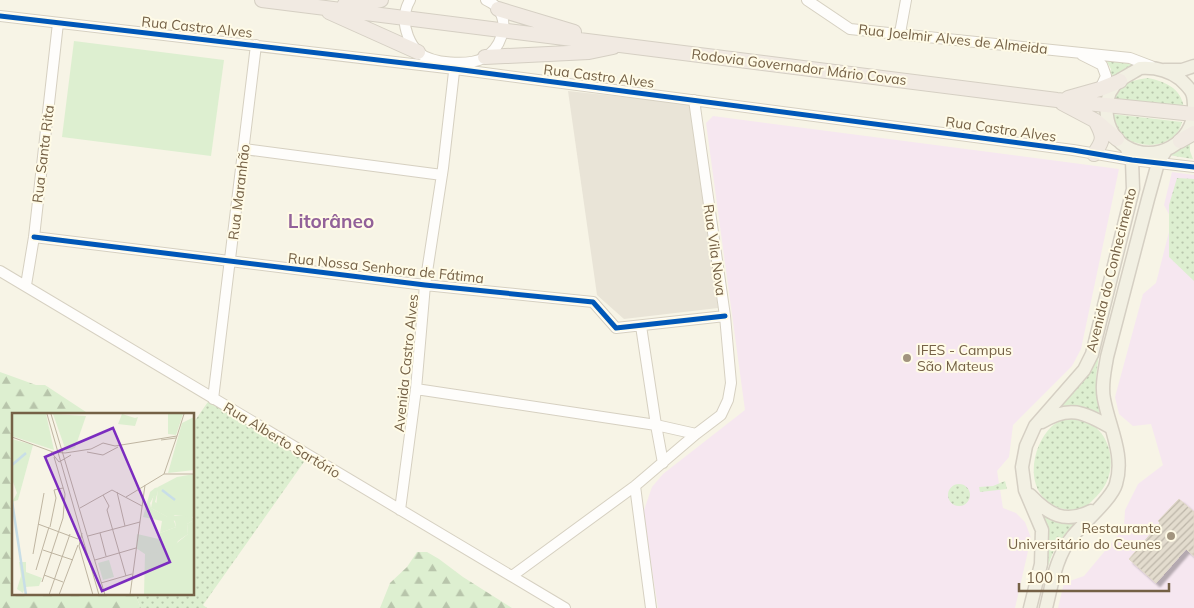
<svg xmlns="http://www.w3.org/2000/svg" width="1194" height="608" viewBox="0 0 1194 608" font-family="Mulish,sans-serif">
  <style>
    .industrial { fill: #e9e4d7 }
    .education { fill: #f6e7f0 }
    .grass { fill: url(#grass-dots) }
    .forest { fill: url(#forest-firs) }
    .garden { fill: #ddefd0 }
    .building { fill: url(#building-hatch); stroke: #e0d8c8; filter: url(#shadow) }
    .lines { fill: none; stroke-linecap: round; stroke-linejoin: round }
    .minor-casing { stroke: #d6d0c1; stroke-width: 12 }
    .major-casing { stroke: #d5cfc3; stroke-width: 15 }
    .highway-casing { stroke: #d5cfc3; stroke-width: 16 }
    .minor { stroke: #fefdfb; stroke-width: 10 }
    .major { stroke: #f2f0e3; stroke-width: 12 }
    .highway { stroke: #f1eae2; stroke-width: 14 }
    .cycleway-casing { stroke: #fffbe7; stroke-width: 8 }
    .cycleway { stroke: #0057b8; stroke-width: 5 }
    .poi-dot { fill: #a2947e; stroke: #fffbe7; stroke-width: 2 }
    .labels { text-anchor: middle; stroke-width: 4; stroke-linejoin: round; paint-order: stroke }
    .street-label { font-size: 14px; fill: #756146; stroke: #fffbe7 }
    .poi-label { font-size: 14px; fill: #756146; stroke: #fffbe7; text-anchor: start }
    .district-label { font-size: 19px; font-weight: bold; fill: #926199; stroke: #fffbe7 }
    .inset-river { fill: none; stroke: #c8dee7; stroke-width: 2.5 }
    .inset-road { fill: none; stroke: #bfb5a1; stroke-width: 1 }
    .view { fill: #7b2cbf; fill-opacity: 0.15; stroke: #7b2cbf; stroke-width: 2.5 }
    .inset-edge { fill: none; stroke: #756146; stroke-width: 2.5 }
  </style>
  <defs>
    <pattern id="grass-dots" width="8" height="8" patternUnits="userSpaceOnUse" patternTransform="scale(1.25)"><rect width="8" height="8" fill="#ddefd0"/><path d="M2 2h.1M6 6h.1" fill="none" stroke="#b8c5ab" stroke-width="1.8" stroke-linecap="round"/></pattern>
    <pattern id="forest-firs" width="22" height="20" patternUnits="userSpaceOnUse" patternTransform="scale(1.25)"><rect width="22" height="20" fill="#ddefd0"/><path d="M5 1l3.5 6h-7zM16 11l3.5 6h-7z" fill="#b8c5ab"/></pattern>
    <pattern id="building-hatch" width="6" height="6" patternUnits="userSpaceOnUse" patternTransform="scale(1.25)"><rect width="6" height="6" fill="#e3dcce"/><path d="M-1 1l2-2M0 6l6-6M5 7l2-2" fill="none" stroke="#bdb6a9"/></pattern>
    <filter id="shadow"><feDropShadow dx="4" dy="4" stdDeviation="1" flood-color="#0004"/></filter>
  </defs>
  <rect width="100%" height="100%" fill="#f7f4e6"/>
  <path class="industrial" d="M568,91L689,104L718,308L624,319L597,295Z"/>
  <path class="education" d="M713,116L1119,169L1081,349L1072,366L1013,425L1009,457L997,471L1003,508L1016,513L1025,522L1031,538L1015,608H658L643,513L652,487L663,474L745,410L706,123Z
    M1172,172L1194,175V608H1058L1064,583L1084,576L1124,528L1125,510L1138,484L1163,465L1151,424L1133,426L1119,414L1115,397L1143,294L1156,283L1172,220L1164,205Z"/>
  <path class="grass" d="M1106,60L1138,65L1123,71L1109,80L1111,69Z
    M1148,78C1166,82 1181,88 1184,108L1114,100C1123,82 1129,81 1148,78Z
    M1112,114L1182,122C1175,153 1126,151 1114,125C1113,122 1112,117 1112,114Z
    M1190,142V151L1193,159L1168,155Z
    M1177,178L1194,179V281L1169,257V205Z
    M1099,353L1096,378L1100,413L1074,405L1057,410L1088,376Z
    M212,396L311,452L203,605L207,608H141L135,594H194V422Z
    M1066,418C1070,418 1077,418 1081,419C1107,427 1117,458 1107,481C1102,493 1091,502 1081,511C1071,510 1060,510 1051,504C1024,487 1032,445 1052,426C1056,423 1061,420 1066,418Z
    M1005,481L1007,489L980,492L979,487L993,486Z
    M948 495a11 11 0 1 1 22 0a11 11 0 1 1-22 0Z
    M1039,511C1054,521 1060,523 1078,522C1054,542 1052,554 1043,582C1048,551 1052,541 1039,511Z"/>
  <path class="forest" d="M0,372L36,385H45L89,414H14V594H135L141,608H0Z
    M417,552H427L439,559L463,577L512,608H380L390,583L407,567Z"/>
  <path class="garden" d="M74,41L224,60L211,156L62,137Z"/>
  <path class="building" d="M1179,499L1194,512V556L1186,549L1156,583L1129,559L1160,523L1158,521Z"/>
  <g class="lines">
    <g class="minor-casing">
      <path id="minor" d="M410,0C403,12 403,23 408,36C410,41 414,48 418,52C432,64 468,66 484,58C500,49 510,25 498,9C496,5 490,2 486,0
        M807,0L850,29L1130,58L1151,66
        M0,16L455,69L1073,150L1132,160L1194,167
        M900,33L906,0
        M1082,55L1102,65L1106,76L1100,89
        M244,149L442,175
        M34,237L425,285L593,302L616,328L725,316
        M0,271L565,608
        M26,285L34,237L58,23
        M641,326L656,425L663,463
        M416,389L656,425L696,434
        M213,399L256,45
        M635,486L651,608
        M400,510L416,389L425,285L443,168L455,63
        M512,576L635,486L696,434L721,415L728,400L731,383L725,316L694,100"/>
    </g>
    <g class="major-casing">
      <path id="major" d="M1140,68C1155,67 1168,70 1180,79C1184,83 1190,88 1192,93C1194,97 1194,104 1194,108C1194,143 1155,165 1125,146C1104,133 1099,96 1120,80C1126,76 1134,72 1140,68Z
        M1164,70H1182L1194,66
        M1042,422C1069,405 1084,412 1110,427
        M1030,495C1049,515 1065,524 1091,511
        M1030,608L1041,564L1042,530L1025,490L1022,467L1026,446L1035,426L1084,370L1092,354L1133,189L1132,160L1126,147
        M1046,608C1052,584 1056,556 1072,537C1082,524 1112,499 1116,484C1125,455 1109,427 1104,399C1101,385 1105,370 1107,357L1148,199L1158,163L1166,150"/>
    </g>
    <g class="highway-casing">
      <path id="highway" d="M262,0L1057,100L1194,114
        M345,4L381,0
        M498,9L574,32
        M329,12L418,52
        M485,57L589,52L613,47
        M1068,98L1100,89L1120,81
        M1062,103L1096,121L1117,139
        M1180,141L1194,133
        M1094,154C1104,140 1104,137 1096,122"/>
    </g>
    <use href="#minor" class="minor"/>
    <use href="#major" class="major"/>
    <use href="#highway" class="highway"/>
    <g class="cycleway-casing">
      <path id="cycleway" d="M0,16L455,69L1073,150L1132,160L1194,167
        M34,237L425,285L593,302L616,328L725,316"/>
    </g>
    <use href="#cycleway" class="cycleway"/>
  </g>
  <g class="poi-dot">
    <circle cx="907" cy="358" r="5"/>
    <circle cx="1171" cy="536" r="5"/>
  </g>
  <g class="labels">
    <g class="street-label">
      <text transform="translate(197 27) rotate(6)" y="5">Rua Castro Alves</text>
      <text transform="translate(953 39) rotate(6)" y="5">Rua Joelmir Alves de Almeida</text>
      <text transform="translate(799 67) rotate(7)" y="5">Rodovia Governador Mário Covas</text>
      <text transform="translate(599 76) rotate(7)" y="5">Rua Castro Alves</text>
      <text transform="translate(1001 129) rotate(8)" y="5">Rua Castro Alves</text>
      <text transform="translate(43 154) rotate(-83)" y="5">Rua Santa Rita</text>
      <text transform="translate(239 192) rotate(-83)" y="5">Rua Maranhão</text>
      <text transform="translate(715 250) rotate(82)" y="5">Rua Vila Nova</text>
      <text transform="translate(386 268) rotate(6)" y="5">Rua Nossa Senhora de Fátima</text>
      <text transform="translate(1111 270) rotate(-76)" y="5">Avenida do Conhecimento</text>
      <text transform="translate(406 363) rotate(-84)" y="5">Avenida Castro Alves</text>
      <text transform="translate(282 440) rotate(31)" y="5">Rua Alberto Sartório</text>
    </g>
    <g class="poi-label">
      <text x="917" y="355">IFES - Campus<tspan x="917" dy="16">São Mateus</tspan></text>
      <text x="1161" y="533" text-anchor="end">Restaurante<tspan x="1161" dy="16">Universitário do Ceunes</tspan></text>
    </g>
    <g class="district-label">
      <text x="331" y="228">Litorâneo</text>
    </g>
  </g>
  <g transform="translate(12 413)">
    <rect width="182" height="182" fill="#f7f4e6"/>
    <path d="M0,1H34L42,37L0,23ZM41,1L74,3L63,35L54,38ZM110,1L123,5L126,4L123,13L106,11ZM156,1H171L164,22L156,21ZM0,26L21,32L6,87L0,89L5,80L0,66ZM147,74L143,89L163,103L179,102L182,107L175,111L176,121L166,128L159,141H133L124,135L125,121L147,126L148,120L164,114L163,108L139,95L143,75Z" fill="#ddefd0"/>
    <path d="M182,4V57L156,60L170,10ZM182,61V104L160,102L164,114L148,120L150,108L131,104L138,79L143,75L145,77L138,90L139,95L156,104L144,94L146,74L165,64ZM182,107V182H132L133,141L145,139L151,133L159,140L161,133L176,121L175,111ZM7,149H14V159L30,165L27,173L13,174L11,180L5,176L9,163Z" fill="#ddefd0"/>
    <path d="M97,147L102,164L91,167L86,150Z" fill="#ddefd0"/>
    <path class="inset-river" d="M0,52L14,40M150,77L163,87M0,88L14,182"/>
    <path class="inset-road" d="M35,1L87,182M39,1L93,182M165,23L172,1M0,24L41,39L53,40L79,36L91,30L103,33L165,23L152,61H183M149,27L164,25M39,39L47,49L59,42M75,39L91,42L106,34M105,79L113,113M91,82L97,93L95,97L114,163M114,84L152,61M68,95L100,77L130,93M26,111L66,126M38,114L44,85L42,77L51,75M70,120L67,133L81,182M88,120L94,143M76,123L128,109M31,137L61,147M21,141L32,80M83,147L124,135M24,157L37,114M32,162L51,169M30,169L51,105L53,81L42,44M89,170L120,161M37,182L58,121M47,182L66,132M118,182L133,72"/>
    <path class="view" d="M101,15L158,149L90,178L33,44Z"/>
    <rect width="182" height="182" class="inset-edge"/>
  </g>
  <path d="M1019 583v8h150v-8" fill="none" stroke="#756146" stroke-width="2.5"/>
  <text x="1026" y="583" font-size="15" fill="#756146" stroke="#fffbe7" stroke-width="4" paint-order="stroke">100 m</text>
</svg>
